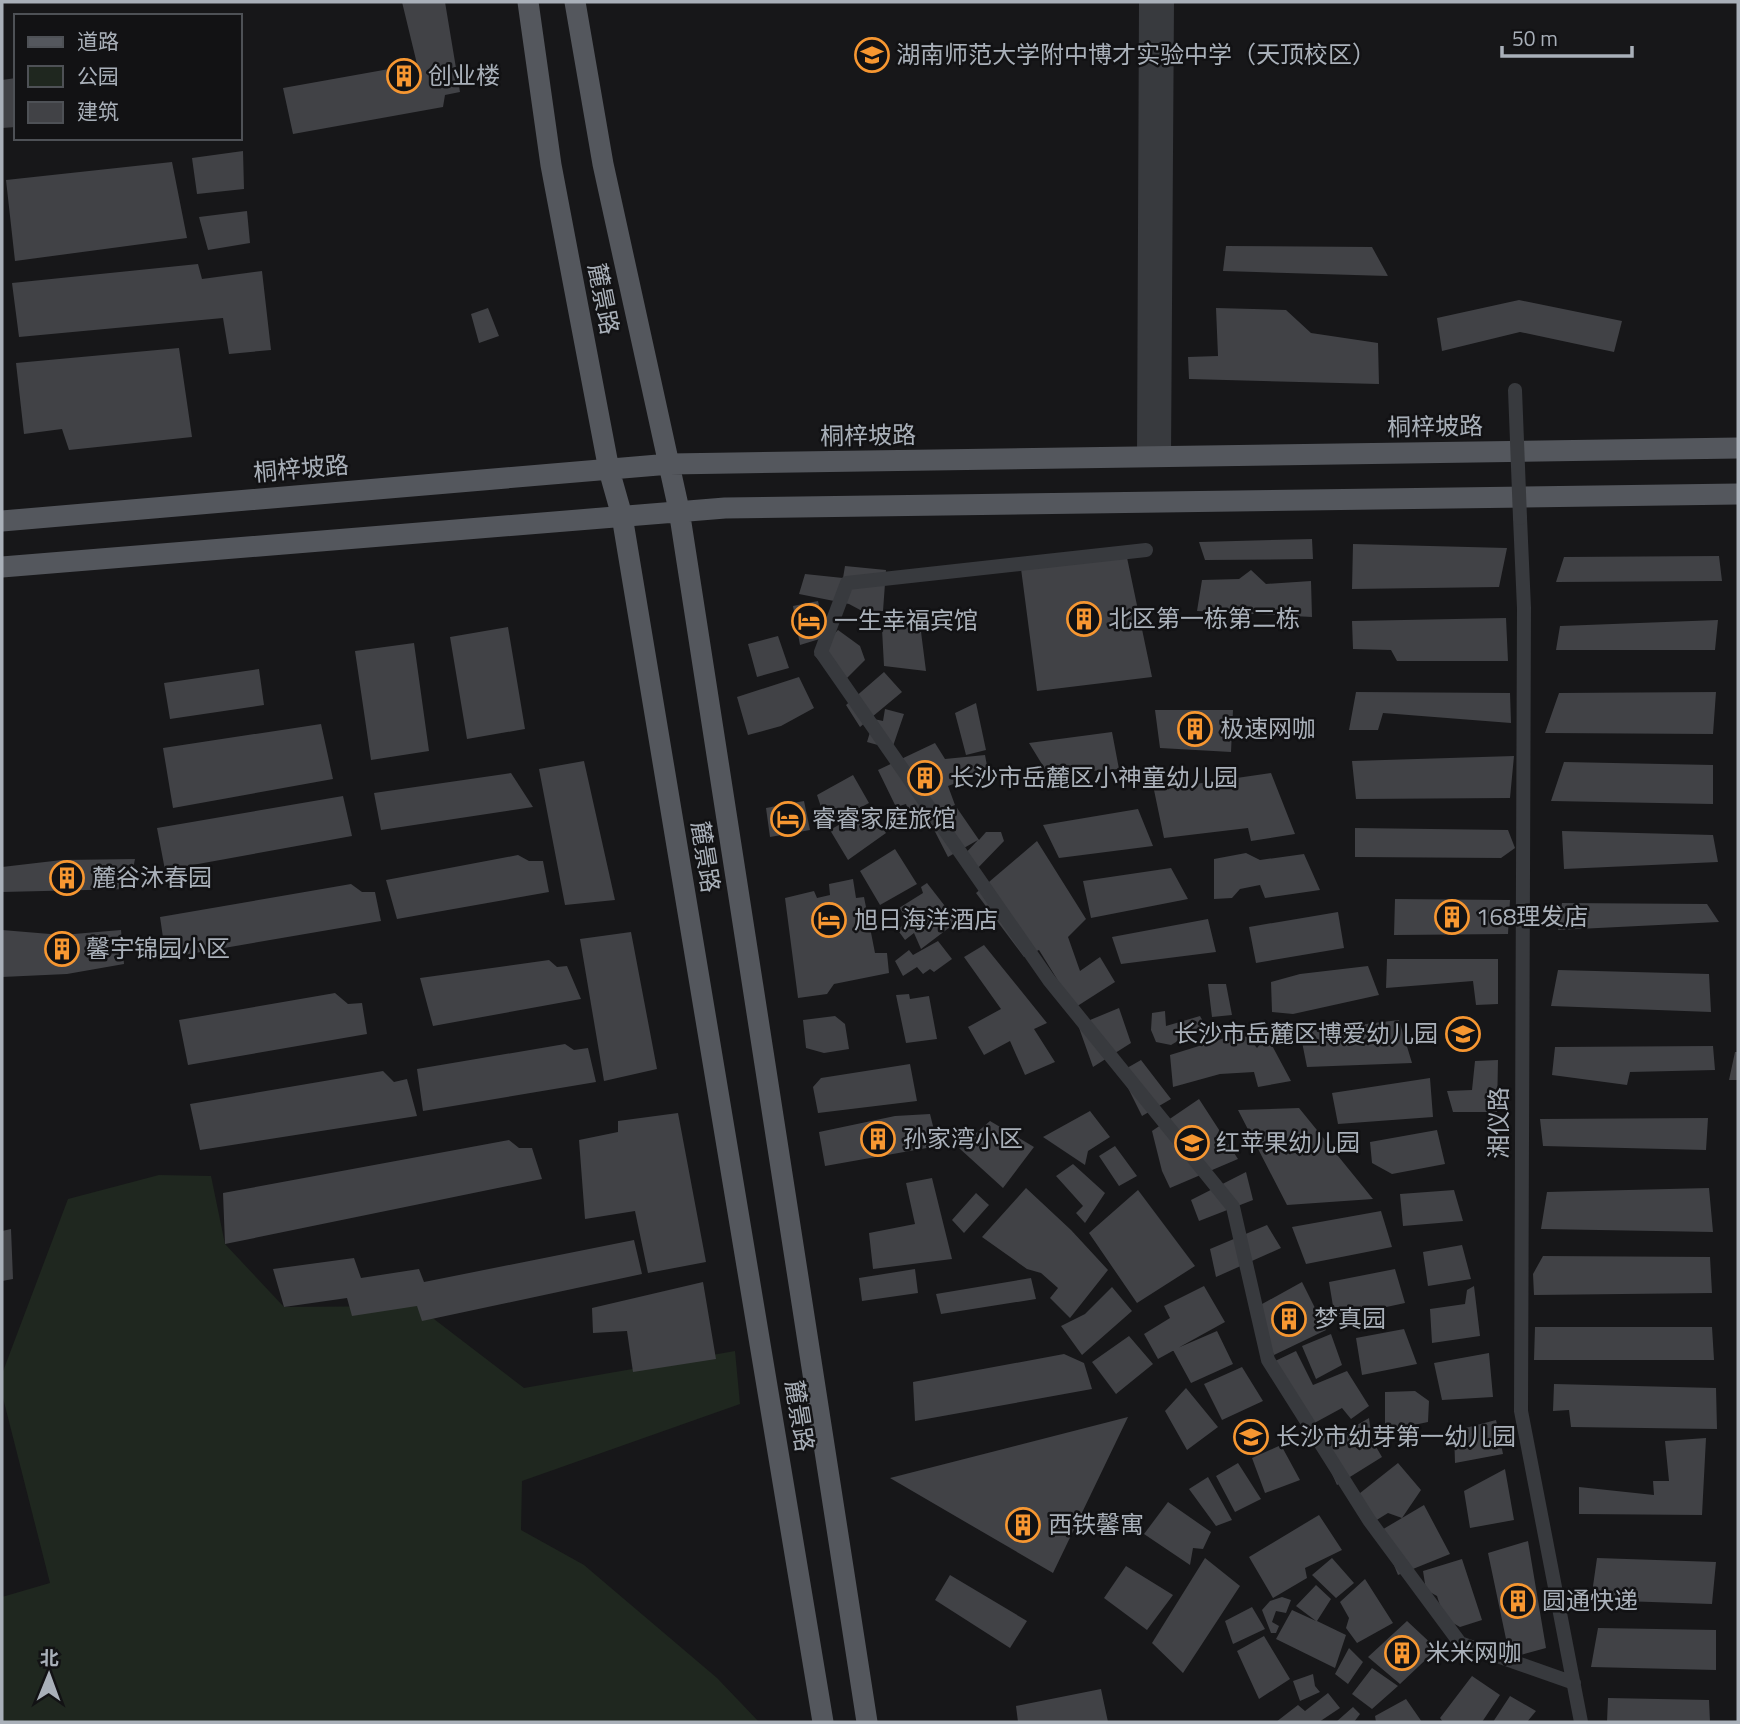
<svg xmlns="http://www.w3.org/2000/svg" width="1740" height="1724" viewBox="0 0 1740 1724" font-family="'Titillium Web','Noto Sans SC',sans-serif">
  <style>
    .green { fill: #1f271f }
    .building { fill: #414246 }
    .lines { fill: none; stroke-linecap: round; stroke-linejoin: round }
    .minor { stroke: #383a3e; stroke-width: 14 }
    .tertiary { stroke: #383a3e; stroke-width: 18 }
    .primary { stroke: #54575d; stroke-width: 21 }
    .minor-bridge { stroke: #383a3e; stroke-width: 14 }
    .labels { text-anchor: middle; stroke-width: 5; stroke-linejoin: round; paint-order: stroke }
    .poi-label { font-size: 24px; fill: #a9b0b9; stroke: #121214; text-anchor: start }
    .street-label { font-size: 24px; fill: #a9b0b9; stroke: #121214 }
  </style>
  <rect width="100%" height="100%" fill="#171719"/>
  <path class="green" d="M159,1175L211,1176L225,1244L284,1307L417,1306L524,1388L735,1351L740,1404L522,1481L521,1530L584,1565L717,1678L759,1722H2V1597L50,1583L2,1394V1374L68,1199Z"/>
  <path class="building" d="M402,2H445L460,92L445,95L443,107L293,134L283,88L417,64Z
    M16,78V127L2,128V80Z
    M243,151L244,189L197,194L192,158Z
    M172,162L187,238L15,261L6,180Z
    M247,211L250,243L208,250L199,217Z
    M1226,246L1372,247L1388,276L1223,271Z
    M198,264L202,279L262,271L271,350L229,354L223,318L19,337L12,283Z
    M1519,300L1622,321L1614,352L1520,332L1442,351L1437,318Z
    M488,308L499,336L479,343L471,314Z
    M1216,308L1286,310L1311,333L1378,343L1379,384L1189,379L1188,357L1218,356Z
    M179,348L192,437L69,450L62,429L24,434L16,363Z
    M1312,539L1313,559L1205,560L1199,542Z
    M1353,544L1507,548L1499,587L1352,589Z
    M1125,548L1152,677L1037,691L1020,561Z
    M1719,556L1722,581L1556,582L1564,557Z
    M845,566L886,570L883,611L864,612L849,604L799,594L805,574L843,578Z
    M1251,570L1266,584L1311,581L1312,617L1197,611L1202,580L1239,579Z
    M818,601L826,637L800,645L793,606Z
    M1506,618L1508,661H1397L1391,650L1353,649L1352,621Z
    M1718,620L1715,650H1556L1560,626Z
    M920,624L926,671L884,666L882,629Z
    M508,627L525,729L467,739L450,637Z
    M838,630L860,646L865,660L842,683L814,655Z
    M778,636L789,668L757,677L748,644Z
    M414,643L429,751L371,760L355,651Z
    M259,669L264,705L170,719L164,683Z
    M884,672L902,692L860,727L846,705Z
    M799,677L814,708L781,726L748,735L737,697Z
    M1356,692L1510,693L1511,723L1383,713L1378,730H1349Z
    M1716,692L1713,734L1545,733L1559,693Z
    M976,703L986,750L966,755L955,713Z
    M885,709L904,714L892,749L867,742L874,719L883,721Z
    M1155,710H1233L1231,752L1160,748Z
    M321,724L333,779L173,808L163,748Z
    M1112,732L1119,769L1048,774L1029,743Z
    M935,743L945,759L985,755L988,771L948,786L955,805L913,822L906,804L896,807L878,770Z
    M1514,756L1510,798L1356,799L1352,761Z
    M584,761L615,900L565,905L539,769Z
    M1564,762L1713,765V804L1551,801Z
    M511,773L533,807L381,830L374,793Z
    M1271,773L1295,834L1251,841L1248,828L1164,838L1154,790Z
    M853,775L869,803L827,825L817,795Z
    M343,796L352,836L165,870L157,828Z
    M804,801L810,830L770,837L766,808Z
    M868,808L886,833L848,860L830,830Z
    M957,808L979,840L986,832H1001L1004,841L974,872L960,859L978,840L948,857L929,820Z
    M1138,809L1153,846L1059,858L1043,825Z
    M1355,828L1508,830L1515,848L1501,858L1355,857Z
    M1562,831L1713,835L1718,862L1564,869Z
    M1037,841L1086,919L1068,937L1080,971L1100,957L1115,982L1068,1012L1057,979L1039,950L1024,957L976,893Z
    M895,849L917,884L880,905L860,871Z
    M1246,853L1260,860L1304,854L1320,890L1265,898L1260,885L1240,889L1232,898L1214,899V859Z
    M518,855L529,861H543L549,892L397,919L386,880Z
    M135,859L129,889L2,892V867L62,860Z
    M1171,868L1188,899L1091,918L1083,881Z
    M853,879L856,898L864,897L875,953H887L889,973L834,984L827,994L798,998L785,898L814,891L817,898L830,895L829,884Z
    M927,883L948,910L956,912L962,918L921,949L914,933L905,940L897,929L910,922L899,908L923,893L921,887Z
    M351,884L362,892H375L381,921L166,958L160,917Z
    M1395,899L1510,900L1508,934L1394,935Z
    M1562,903L1707,904L1719,922L1558,930Z
    M1338,912L1344,948L1256,963L1249,927Z
    M1208,919L1216,952L1121,964L1112,937Z
    M2,930L62,935L121,930L124,964L67,974L2,977Z
    M631,932L657,1069L604,1081L580,939Z
    M938,941L952,959L934,972L930,969L923,974L917,967L903,976L895,961L909,950L913,955Z
    M984,945L1047,1023L1034,1029L1055,1062L1025,1075L1010,1041L984,1055L968,1027L1001,1009L964,957Z
    M1387,959H1498V1004L1476,1005L1473,981L1386,988Z
    M549,960L557,967L567,966L581,999L433,1026L420,978Z
    M1368,966L1379,995L1293,1014L1272,1012L1271,982L1300,974Z
    M1558,970L1709,974L1711,1012L1551,1006Z
    M1208,984H1226L1232,1015L1212,1017Z
    M335,993L348,1004L362,1003L367,1034L188,1065L179,1020Z
    M909,994L910,999L929,996L937,1039L906,1043L896,995Z
    M1119,1008L1131,1043L1093,1067L1078,1025Z
    M1165,1011L1166,1026L1200,1016L1205,1025L1171,1045L1156,1042L1151,1030L1152,1013Z
    M835,1016L845,1024L849,1049L824,1053L806,1048L803,1020Z
    M1399,1020L1412,1063L1307,1067L1300,1032Z
    M1244,1032L1257,1048L1267,1036L1291,1081L1258,1087L1254,1072L1220,1074L1173,1087L1170,1055Z
    M565,1044L574,1050L588,1048L596,1082L423,1111L417,1069Z
    M1713,1046L1715,1070L1630,1072L1627,1085L1552,1075L1555,1047Z
    M1735,1052H1738V1080H1729Z
    M1141,1060L1171,1099L1142,1116L1120,1072Z
    M1498,1060L1497,1112H1453L1447,1091L1472,1090L1475,1061Z
    M910,1064L917,1101L818,1113L813,1087L821,1078Z
    M383,1071L394,1082L407,1079L417,1116L200,1150L190,1104Z
    M1430,1078L1433,1117L1338,1124L1332,1093Z
    M1199,1099L1238,1159L1170,1188L1162,1171L1152,1131Z
    M1299,1108L1373,1199L1287,1205L1238,1110Z
    M1090,1111L1110,1137L1088,1151L1085,1165L1043,1137Z
    M678,1113L706,1262L648,1273L635,1211L585,1219L579,1140L618,1132V1121Z
    M930,1114L938,1146L825,1166L819,1132L895,1116Z
    M1708,1118L1706,1150L1543,1146L1540,1119Z
    M990,1121L1034,1147L1003,1188L959,1148Z
    M1437,1130L1445,1164L1392,1174L1372,1163L1370,1142Z
    M509,1140L519,1148H532L542,1179L225,1244L223,1193Z
    M1115,1146L1137,1176L1119,1186L1099,1156Z
    M1073,1164L1105,1193L1085,1223L1076,1213L1083,1206L1056,1176Z
    M1246,1172L1253,1200L1199,1221L1191,1200Z
    M932,1178L952,1259L873,1269L869,1233L915,1224L906,1183Z
    M1026,1188L1071,1230L1108,1270L1070,1318L1050,1298L1058,1288L1041,1273L1027,1269L982,1237Z
    M1709,1188L1713,1232L1541,1229L1547,1192Z
    M1138,1190L1195,1266L1137,1303L1089,1233Z
    M1454,1190L1463,1221L1403,1226L1400,1194Z
    M976,1193L989,1205L964,1233L952,1220Z
    M1381,1211L1392,1247L1306,1264L1292,1227Z
    M1267,1225L1281,1248L1216,1277L1210,1249Z
    M11,1229L13,1279L2,1281V1231Z
    M634,1240L642,1274L422,1321L417,1306L352,1316L347,1298L284,1307L273,1269L354,1258L361,1278L419,1269L424,1282Z
    M1462,1245L1471,1279L1428,1286L1423,1252Z
    M1543,1256L1710,1257L1712,1293L1534,1295L1533,1274Z
    M915,1269L918,1293L862,1301L859,1278Z
    M1395,1269L1405,1303L1335,1318L1329,1282Z
    M1031,1278L1036,1299L941,1314L936,1294Z
    M703,1282L716,1359L633,1372L627,1331L593,1333L592,1308Z
    M1302,1282L1326,1330L1274,1355L1253,1309Z
    M1204,1286L1225,1322L1158,1359L1144,1334L1170,1318L1164,1306Z
    M1474,1286L1480,1336L1432,1343L1430,1309L1465,1304L1467,1290Z
    M1112,1287L1132,1311L1082,1355L1061,1326L1085,1314Z
    M1535,1327H1712L1714,1360H1534Z
    M1404,1329L1417,1364L1362,1375L1356,1338Z
    M1217,1331L1233,1364L1191,1383L1173,1350Z
    M1331,1334L1342,1365L1316,1379L1302,1346Z
    M1129,1336L1153,1364L1116,1394L1092,1362Z
    M1296,1351L1313,1385L1347,1371L1369,1406L1351,1419L1342,1408L1307,1427L1271,1363Z
    M1489,1353L1493,1397L1442,1400L1434,1363Z
    M1064,1354L1084,1363L1092,1389L915,1421L913,1382Z
    M1242,1367L1263,1401L1222,1420L1204,1384Z
    M1554,1384L1716,1388L1717,1429L1571,1427L1569,1410L1553,1411Z
    M1186,1388L1218,1427L1187,1450L1165,1411Z
    M1415,1391L1429,1401L1428,1422L1385,1431V1392Z
    M1128,1417L1053,1573L890,1478Z
    M1369,1418L1372,1440L1382,1457L1337,1485L1320,1447Z
    M1496,1420L1503,1454L1455,1463L1454,1431Z
    M1706,1438L1702,1515L1579,1514V1487L1654,1495L1653,1481H1669L1665,1441Z
    M1281,1445L1300,1480L1265,1493L1252,1458Z
    M1238,1463L1261,1499L1235,1512L1216,1476Z
    M1398,1463L1421,1490L1402,1518L1388,1513L1367,1526L1350,1501Z
    M1505,1469L1514,1520L1470,1528L1464,1491Z
    M1208,1477L1232,1520L1216,1526L1189,1489Z
    M1168,1502L1211,1532L1203,1549L1193,1548L1190,1565L1144,1534Z
    M1424,1505L1450,1554L1398,1575L1380,1531Z
    M1319,1515L1342,1550L1305,1568L1307,1578L1273,1598L1249,1557Z
    M1528,1541L1546,1648L1510,1658L1488,1553Z
    M1205,1558L1240,1586L1183,1673L1152,1643Z
    M1332,1558L1354,1583L1336,1598L1312,1575Z
    M1597,1558L1716,1562L1712,1604L1591,1600Z
    M1462,1559L1482,1620L1460,1627L1444,1618L1437,1596L1426,1590L1423,1571Z
    M1126,1566L1173,1595L1147,1630L1104,1598Z
    M950,1575L1027,1621L1010,1648L935,1600Z
    M1365,1579L1393,1623L1357,1643L1346,1628L1349,1618L1340,1602Z
    M1316,1585L1331,1599L1317,1621L1346,1635L1335,1668L1276,1639L1292,1610L1316,1621L1296,1606Z
    M1282,1597L1291,1600L1286,1613L1276,1611L1272,1622L1279,1626L1276,1633H1271L1262,1610L1270,1601Z
    M1252,1607L1265,1629L1233,1644L1225,1621Z
    M1407,1621L1437,1649L1400,1684L1368,1657Z
    M1598,1628L1716,1630V1670L1591,1667Z
    M1264,1636L1290,1679L1259,1699L1237,1651Z
    M1349,1648L1363,1662L1348,1684L1335,1674Z
    M1372,1668L1398,1686L1372,1709L1352,1694Z
    M1313,1674L1315,1686L1320,1692L1300,1701L1293,1681Z
    M1472,1676L1500,1695L1482,1722H1443L1440,1718Z
    M1101,1689L1108,1722H1018L1016,1706Z
    M1328,1693L1340,1708L1319,1722H1276L1298,1705L1305,1711Z
    M1510,1696L1536,1711L1527,1722H1493Z
    M1608,1698L1709,1700L1710,1722H1607Z
    M1406,1699L1422,1722H1376L1375,1716Z
    M1353,1707L1360,1714L1354,1722H1336Z"/>
  <g class="lines">
    <path class="minor" d="M1520,518L1524,608L1521,1411L1581,1722
      M1146,550L847,583L821,652L1049,980L1233,1207L1268,1360L1369,1520L1460,1643L1574,1683"/>
    <path class="tertiary" d="M1146,458L1148,2
      M1162,458L1165,2"/>
    <path class="primary" d="M528,2L551,165L609,470L622,516L823,1722
      M575,2L603,164L679,510L867,1722
      M2,521L670,464L1738,448
      M2,567L725,508L1738,494"/>
    <path class="minor-bridge" d="M1515,390L1520,518"/>
  </g>
  <defs>
    <g id="school-ring" transform="scale(1.75)"><circle r="9.5" fill="#121214" stroke="#f79731" stroke-width="1.5"/><path d="M0-5L7-2L0 1L-7-2ZM-4 1L0 2.5L4 1V4Q0 6-4 4Z" fill="#f79731"/></g>
    <g id="building-ring" transform="scale(1.75)"><circle r="9.5" fill="#121214" stroke="#f79731" stroke-width="1.5"/><path d="M-4-6H4V6H1V3H-1V6H-4ZM-2.5-4.3h1.7v1.8h-1.7ZM.8-4.3h1.7v1.8H.8ZM-2.5-1h1.7V.8h-1.7ZM.8-1h1.7V.8H.8Z" fill="#f79731"/></g>
    <g id="hotel-ring" transform="scale(1.75)"><circle r="9.5" fill="#121214" stroke="#f79731" stroke-width="1.5"/><path d="M-6-4.5h1.5V1H6V5H4.5V3h-9V5H-6ZM-4 0a1.8 1.8 0 1 1 3.6 0ZM.5 0V-2.5h3Q6-2.5 6 0Z" fill="#f79731"/></g>
  </defs>
  <g fill-rule="evenodd">
    <use href="#school-ring" x="872" y="55"/>
    <use href="#building-ring" x="404" y="76"/>
    <use href="#building-ring" x="1084" y="619"/>
    <use href="#hotel-ring" x="809" y="621"/>
    <use href="#building-ring" x="1195" y="729"/>
    <use href="#building-ring" x="925" y="778"/>
    <use href="#hotel-ring" x="788" y="819"/>
    <use href="#building-ring" x="67" y="878"/>
    <use href="#building-ring" x="1452" y="917"/>
    <use href="#hotel-ring" x="829" y="920"/>
    <use href="#building-ring" x="62" y="949"/>
    <use href="#school-ring" x="1463" y="1034"/>
    <use href="#building-ring" x="878" y="1139"/>
    <use href="#school-ring" x="1192" y="1143"/>
    <use href="#building-ring" x="1289" y="1319"/>
    <use href="#school-ring" x="1251" y="1437"/>
    <use href="#building-ring" x="1023" y="1525"/>
    <use href="#building-ring" x="1518" y="1601"/>
    <use href="#building-ring" x="1402" y="1653"/>
  </g>
  <g class="labels">
    <g class="poi-label">
      <text x="896" y="63">湖南师范大学附中博才实验中学（天顶校区）</text>
      <text x="428" y="84">创业楼</text>
      <text x="1108" y="627">北区第一栋第二栋</text>
      <text x="834" y="629">一生幸福宾馆</text>
      <text x="1220" y="737">极速网咖</text>
      <text x="950" y="786">长沙市岳麓区小神童幼儿园</text>
      <text x="812" y="827">睿睿家庭旅馆</text>
      <text x="92" y="886">麓谷沐春园</text>
      <text x="1476" y="925">168理发店</text>
      <text x="854" y="928">旭日海洋酒店</text>
      <text x="86" y="957">馨宇锦园小区</text>
      <text x="1438" y="1042" text-anchor="end">长沙市岳麓区博爱幼儿园</text>
      <text x="903" y="1147">孙家湾小区</text>
      <text x="1216" y="1151">红苹果幼儿园</text>
      <text x="1314" y="1327">梦真园</text>
      <text x="1276" y="1445">长沙市幼芽第一幼儿园</text>
      <text x="1048" y="1533">西铁馨寓</text>
      <text x="1542" y="1609">圆通快递</text>
      <text x="1426" y="1661">米米网咖</text>
    </g>
    <g class="street-label">
      <text transform="translate(603 299) rotate(79)" y="8">麓景路</text>
      <text transform="translate(1435 427) rotate(-1)" y="8">桐梓坡路</text>
      <text transform="translate(868 436) rotate(-1)" y="8">桐梓坡路</text>
      <text transform="translate(301 469) rotate(-5)" y="8">桐梓坡路</text>
      <text transform="translate(705 857) rotate(81)" y="8">麓景路</text>
      <text transform="translate(1499 1123) rotate(-90)" y="8">湘仪路</text>
      <text transform="translate(799 1416) rotate(81)" y="8">麓景路</text>
    </g>
  </g>
  <rect width="1740" height="1724" fill="none" stroke="#a9b0b9" stroke-width="7"/>
  <rect x="14" y="14" width="228" height="126" fill="#121214" stroke="#4e5156" stroke-width="2"/>
  <rect x="28" y="37" width="35" height="10" fill="#54575d" stroke="#4e5156" stroke-width="2"/>
  <text x="77" y="49" font-size="21" fill="#a9b0b9">道路</text>
  <rect x="28" y="66" width="35" height="21" fill="#1f271f" stroke="#4e5156" stroke-width="2"/>
  <text x="77" y="84" font-size="21" fill="#a9b0b9">公园</text>
  <rect x="28" y="102" width="35" height="21" fill="#414246" stroke="#4e5156" stroke-width="2"/>
  <text x="77" y="119" font-size="21" fill="#a9b0b9">建筑</text>
  <g transform="translate(49 1675) rotate(1)" stroke="#121214" stroke-width="5" paint-order="stroke">
  <path d="M0-5L12 26L0 18L-12 26Z" fill="#a9b0b9"/>
  <text y="-10" font-size="19" font-weight="bold" text-anchor="middle" fill="#a9b0b9">北</text>
  </g>
  <path d="M1502 46v10h130v-10" fill="none" stroke="#a9b0b9" stroke-width="3.5"/>
  <text x="1512" y="46" font-size="21" fill="#a9b0b9" stroke="#121214" stroke-width="5" paint-order="stroke">50 m</text>
</svg>
